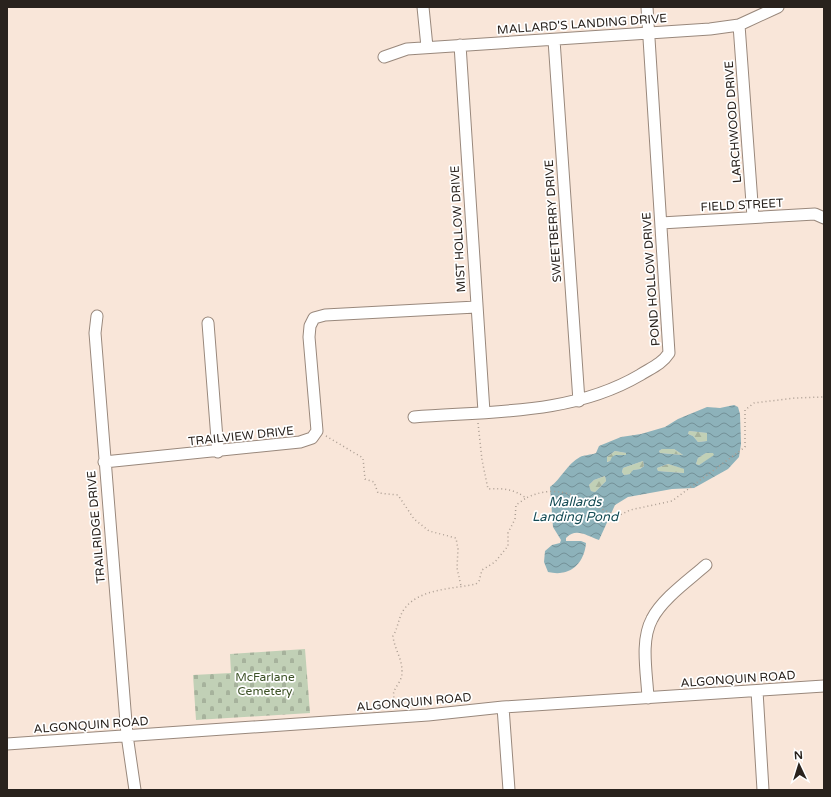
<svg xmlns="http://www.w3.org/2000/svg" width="831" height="797" viewBox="0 0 831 797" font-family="'Varela Round',sans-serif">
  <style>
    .forest { fill: url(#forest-firs) }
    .cemetery { fill: url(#cemetery-stones) }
    .water { fill: url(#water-waves); fill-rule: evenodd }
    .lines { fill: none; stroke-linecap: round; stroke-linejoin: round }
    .minor-casing { stroke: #99887c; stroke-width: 13 }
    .path { stroke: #ac9e93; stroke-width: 1.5; stroke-dasharray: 1 3; stroke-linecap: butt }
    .minor { stroke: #fff; stroke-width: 11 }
    .labels { text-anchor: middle; stroke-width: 3.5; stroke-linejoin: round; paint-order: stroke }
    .street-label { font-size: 12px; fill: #29221d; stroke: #fff }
    .park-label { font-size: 12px; fill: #3d5227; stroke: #fff }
    .water-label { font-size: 13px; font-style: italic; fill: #144b54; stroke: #fff }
  </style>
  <defs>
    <pattern id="forest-firs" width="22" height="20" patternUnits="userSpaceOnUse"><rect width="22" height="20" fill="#c1d0b6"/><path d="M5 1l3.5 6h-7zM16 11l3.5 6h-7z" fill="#a6b29c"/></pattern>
    <pattern id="cemetery-stones" width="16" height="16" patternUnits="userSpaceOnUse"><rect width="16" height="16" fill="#c1d0b6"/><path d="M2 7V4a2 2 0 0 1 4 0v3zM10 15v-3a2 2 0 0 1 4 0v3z" fill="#a6b29c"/></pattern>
    <pattern id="water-waves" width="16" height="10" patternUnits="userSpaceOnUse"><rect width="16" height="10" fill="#8db2ba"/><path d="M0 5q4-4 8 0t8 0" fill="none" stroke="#739097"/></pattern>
  </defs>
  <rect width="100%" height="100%" fill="#f9e6d9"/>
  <path class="forest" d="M689,431L708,433L707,441L698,442L693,436L688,434Z
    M662,449H674L683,455L660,453L659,451Z
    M615,451L626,453V455H615L610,461L606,462L607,457Z
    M706,453H714L715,455L699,465L696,464L698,458Z
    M643,461L644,466L640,469L633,470L631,474L624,475L622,472L623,468Z
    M668,464L685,469L684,473L658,471L657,468Z
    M605,476L606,481L595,492L591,491L589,485L594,480Z"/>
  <path class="cemetery" d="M305,649L310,713L196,720L193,675L231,673L230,654Z"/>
  <path class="water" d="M734,405L738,407L740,414L741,444L739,457L728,469L694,488L672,489L628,497L615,505L599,540C587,536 576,527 566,538V541H581L586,543C584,565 569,577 548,572L544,562L545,551L552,545L560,543L561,540L553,527L550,487C561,479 567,464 580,457C584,455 591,455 596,453L599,446L621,437L641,434L665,427L678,419L707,407L720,408ZM689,431L707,433V441L698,442L693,436L688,434ZM662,449H674L683,455L660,453L659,451ZM615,451L626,453V455H615L612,457L610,461L607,462V457ZM706,453H713L714,455L699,465L696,464L698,458ZM643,461L644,466L640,469L633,470L630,474L624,475L622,472L623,468ZM668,464L684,469V473L658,471L657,468ZM605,476L606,481L595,492L591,491L589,485L594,480Z"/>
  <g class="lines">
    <g class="minor-casing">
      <path id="minor" d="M423,7L427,47
        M739,25L753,217
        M554,40L579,401
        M460,45L484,412
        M384,57L407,49L710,29L739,25L778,7
        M661,223L815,214L824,218
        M97,316L95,333L127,735L135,790
        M208,323L218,452
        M414,417C491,411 572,415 640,375C651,368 662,364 669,353L647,7
        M104,462L300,442L312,438L317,431L309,337L310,326L314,318L325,315L476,307
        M757,691L763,790
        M648,698C647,674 640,641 652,619C662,599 689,580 706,565
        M503,707L509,790
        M7,744L428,715L503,707L824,686"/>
    </g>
    <path class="path" d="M478,423L482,460L488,489C503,488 514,489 526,498C564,480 583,503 618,516L630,510L672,501L745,447V410L754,403L795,398L824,397
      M326,436L363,458L365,479L374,482L378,493L398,495L414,519L429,531L456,538L458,549L457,568L461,586
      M401,707C383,691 403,687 402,671C402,658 394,648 393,636C399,626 398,617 405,608C421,588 454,589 476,584L479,581L482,570L495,562L508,546V533L515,519L516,505L526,498"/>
    <use href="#minor" class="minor"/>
  </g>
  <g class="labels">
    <g class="street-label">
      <text transform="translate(582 24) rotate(-4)" y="4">MALLARD'S LANDING DRIVE</text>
      <text transform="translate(733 122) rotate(-94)" y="4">LARCHWOOD DRIVE</text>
      <text transform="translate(742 205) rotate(-3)" y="4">FIELD STREET</text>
      <text transform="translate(553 221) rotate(-94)" y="4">SWEETBERRY DRIVE</text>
      <text transform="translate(458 229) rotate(-93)" y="4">MIST HOLLOW DRIVE</text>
      <text transform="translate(651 279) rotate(-94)" y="4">POND HOLLOW DRIVE</text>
      <text transform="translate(241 436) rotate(-6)" y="4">TRAILVIEW DRIVE</text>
      <text transform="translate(96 527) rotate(-95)" y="4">TRAILRIDGE DRIVE</text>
      <text transform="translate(738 679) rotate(-4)" y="4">ALGONQUIN ROAD</text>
      <text transform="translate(414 702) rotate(-5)" y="4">ALGONQUIN ROAD</text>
      <text transform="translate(91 725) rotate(-4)" y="4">ALGONQUIN ROAD</text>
    </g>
    <g class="park-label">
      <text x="265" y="681">McFarlane<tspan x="265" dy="14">Cemetery</tspan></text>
    </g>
    <g class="water-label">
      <text x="575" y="506">Mallards<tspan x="575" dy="15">Landing Pond</tspan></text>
    </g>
  </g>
  <rect width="831" height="797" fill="none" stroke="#29221d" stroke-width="16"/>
  <g transform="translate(799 765) rotate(356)" stroke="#ffffff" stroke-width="3" paint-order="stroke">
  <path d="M0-3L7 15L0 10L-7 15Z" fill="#29221d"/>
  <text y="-6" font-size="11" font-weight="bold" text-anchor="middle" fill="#29221d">N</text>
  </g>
</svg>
